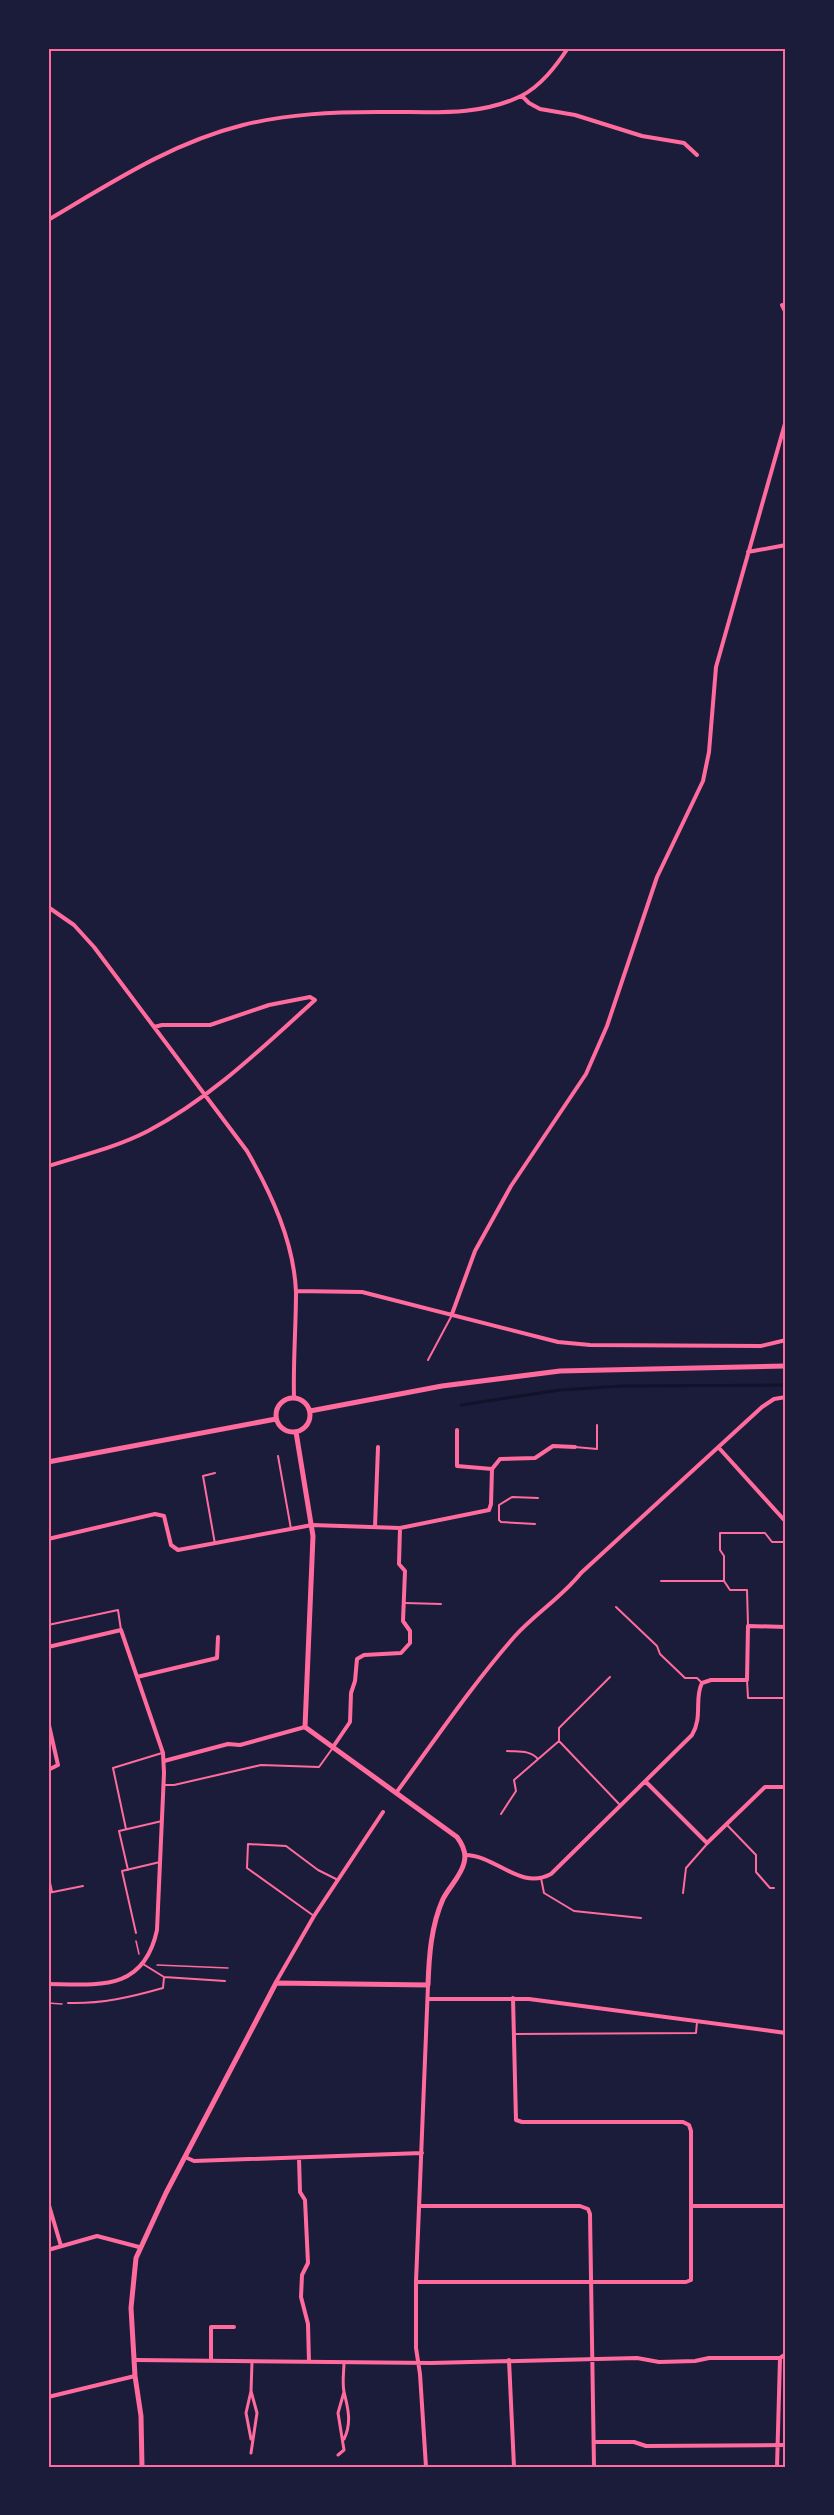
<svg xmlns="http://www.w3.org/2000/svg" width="834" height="2515" viewBox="0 0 834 2515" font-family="'Archivo Narrow',sans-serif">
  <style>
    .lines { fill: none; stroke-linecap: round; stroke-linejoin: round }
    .stream { stroke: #12122b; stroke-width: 3 }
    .path { stroke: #ff6b9d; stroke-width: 1.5 }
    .service { stroke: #ff6b9d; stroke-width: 2 }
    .pedestrian { stroke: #ff6b9d; stroke-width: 3 }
    .minor { stroke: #ff6b9d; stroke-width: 4 }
    .tertiary { stroke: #ff6b9d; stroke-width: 5 }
    .secondary { stroke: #ff6b9d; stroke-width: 5 }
    .neatline { fill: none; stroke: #ff6b9d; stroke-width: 2 }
  </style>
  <rect width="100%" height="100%" fill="#1b1b3a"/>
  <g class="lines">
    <path class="stream" d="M461,1405L560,1390L623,1386L786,1385"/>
    <path class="path" d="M136,1941L139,1954
      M157,1965L228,1968
      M48,2003L62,2004"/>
    <path class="service" d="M428,1360L452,1315
      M575,1447L597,1449V1425
      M278,1456L291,1529
      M215,1473L203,1476L215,1544
      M535,1524L501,1522L499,1520V1505L512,1497L538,1498
      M661,1581H724
      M405,1603L441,1604
      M616,1607L657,1646L660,1654L685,1678H697L702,1683
      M48,1625L118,1610L121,1630
      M748,1625L747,1590H730L724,1581V1556L720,1550V1533H765L772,1542H786
      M747,1680L748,1698H786
      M559,1741L621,1806
      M507,1751C519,1752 530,1750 538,1759
      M164,1785H174L261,1765L319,1767L332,1749
      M501,1814L516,1791L514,1780L559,1741V1728L610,1677
      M727,1825L756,1855V1872L770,1888H774
      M126,1829L113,1768L162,1753
      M128,1870L119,1831L162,1821
      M48,1873L52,1892
      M541,1878L544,1893L574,1911L641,1918
      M48,1893L83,1886
      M683,1893L686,1868L707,1844
      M314,1916L247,1868L248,1844L286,1846L318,1870L338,1880
      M136,1933L122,1871L160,1862
      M143,1964L164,1977L225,1981
      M68,2003C102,2004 131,1997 163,1988L164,1977
      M514,2034L696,2033L697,2022"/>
    <path class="pedestrian" d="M344,2362C344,2371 342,2383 344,2392C348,2408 352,2423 344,2439
      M251,2439L246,2413L251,2391L252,2362
      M251,2453L257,2413L251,2391
      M338,2455L344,2450L338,2413L344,2392"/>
    <path class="minor" d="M522,96L529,103L540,109L575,115L642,136L684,143L697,155
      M48,220C111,183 171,143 243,125C288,114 332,112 378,112C426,111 476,118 521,96C541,86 556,66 568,48
      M782,305L786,313
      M748,552L786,545
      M48,907L74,925L94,947L247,1151C271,1193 294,1242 296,1292C296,1327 293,1362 294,1398
      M48,1166C81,1156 117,1147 148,1131C211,1098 263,1047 315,1000L310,997L269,1005L210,1025H162L154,1027
      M296,1291L362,1292L558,1342L590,1345L761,1346L786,1340
      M452,1314L475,1251L511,1186L586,1074L607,1026L657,877L703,781L709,752L716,667L786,420
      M457,1430V1466L492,1469
      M719,1448L786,1522
      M375,1527L378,1447
      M48,1539L155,1514L164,1516L171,1545L178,1550L312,1525L400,1528L489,1510L491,1504L492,1469L500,1459L535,1458L553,1446L575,1447
      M48,1647L121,1630L163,1753L164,1773L157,1930C144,1991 100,1985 48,1984
      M137,1677L217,1658L218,1637
      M48,1721L58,1765L48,1770
      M333,1747L350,1722L351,1693L355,1681L357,1659L364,1655L401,1653L410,1643V1631L403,1621L405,1571L399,1564L400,1528
      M164,1761L228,1744L240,1745L305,1727
      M646,1782L707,1843L765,1787H786
      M396,1793C435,1740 472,1685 515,1636C536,1613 562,1597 581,1573L762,1407L774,1399L786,1397
      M465,1855C496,1855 520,1891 551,1874L692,1735C703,1717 694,1698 702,1683L711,1680H747L748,1626L786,1627
      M276,1982L314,1916L383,1812
      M428,1999H529L786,2033
      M185,2157L194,2161L422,2153
      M299,2158L300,2192L305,2200L308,2263L302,2275L301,2297L308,2324L309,2362
      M48,2202L61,2246
      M419,2206H580L588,2209L590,2214L594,2467
      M691,2206H786
      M48,2250L97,2236L139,2247
      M416,2282H686L691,2280V2131L689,2125L683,2122H522L516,2120L513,1998
      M136,2360L431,2363L637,2358L659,2362L695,2361L709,2358H780L786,2354
      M509,2360L514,2467
      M211,2361V2327H234
      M48,2397L135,2376
      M594,2442H634L646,2446L786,2445
      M426,2467L420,2374L416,2348V2282L428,1985
      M777,2467L780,2358"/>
    <path class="tertiary" d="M142,2467L141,2416L135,2376L131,2308L136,2258L166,2193L276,1983L428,1985C429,1956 431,1926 443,1899C449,1887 461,1876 464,1863C467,1853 463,1845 457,1837L305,1727L313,1536L296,1432"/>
    <path class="secondary" d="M276 1415a17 17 0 1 1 34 0a17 17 0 1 1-34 0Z
      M310,1411L442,1386L560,1371L786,1366
      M48,1462L276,1419"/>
  </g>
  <rect width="834" height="2515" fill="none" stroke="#1b1b3a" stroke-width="99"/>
  <rect x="50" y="50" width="734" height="2416" class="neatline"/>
</svg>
